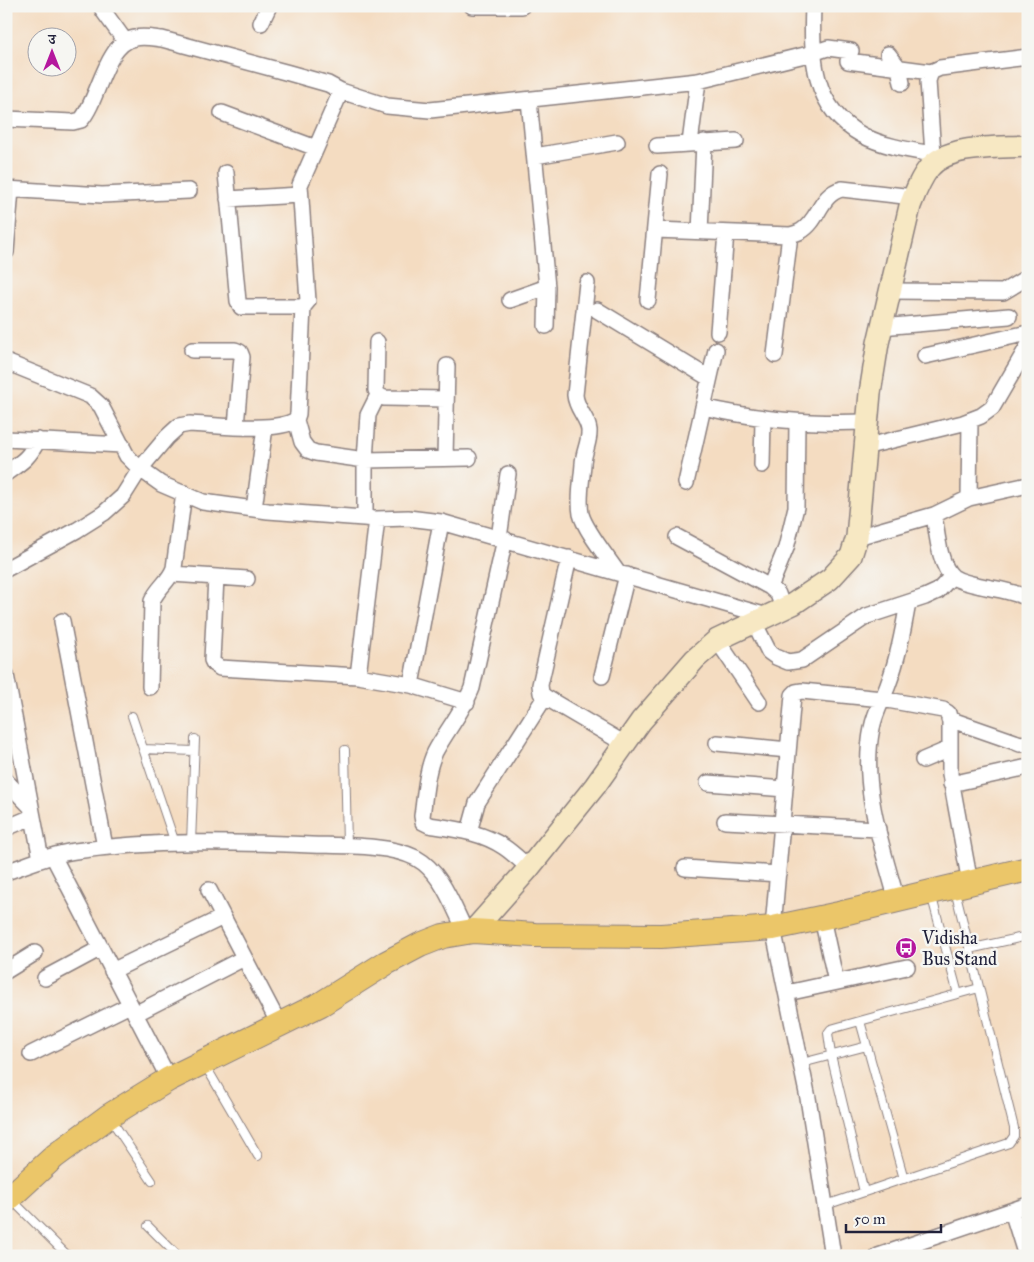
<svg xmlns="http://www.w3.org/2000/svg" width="1034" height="1262" viewBox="0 0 1034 1262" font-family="'IM FELL Great Primer','Noto Serif Devanagari',serif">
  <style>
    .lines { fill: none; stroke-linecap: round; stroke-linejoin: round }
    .lane-casing { stroke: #8b7f7e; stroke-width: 10 }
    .street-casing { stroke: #8b7f7e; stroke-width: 18 }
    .secondary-casing { stroke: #8b7f7e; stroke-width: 24 }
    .primary-casing { stroke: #8b7f7e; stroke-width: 26 }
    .lane { stroke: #fff; stroke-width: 8 }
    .street { stroke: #fff; stroke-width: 15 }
    .secondary { stroke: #f7e8c3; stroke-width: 21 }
    .primary { stroke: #ebc669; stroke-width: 24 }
    .labels { text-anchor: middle; stroke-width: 5; stroke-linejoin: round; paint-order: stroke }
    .poi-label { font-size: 18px; fill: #22223b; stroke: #f6f6f2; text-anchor: start }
  </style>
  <rect width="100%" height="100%" fill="#f6f6f2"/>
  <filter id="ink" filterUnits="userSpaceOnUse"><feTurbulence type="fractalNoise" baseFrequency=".02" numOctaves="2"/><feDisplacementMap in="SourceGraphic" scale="10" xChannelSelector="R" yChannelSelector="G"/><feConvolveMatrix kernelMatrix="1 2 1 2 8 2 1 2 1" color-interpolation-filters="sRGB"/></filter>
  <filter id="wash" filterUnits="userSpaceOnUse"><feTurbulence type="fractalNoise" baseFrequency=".0096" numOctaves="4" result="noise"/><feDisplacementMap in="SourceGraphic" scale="20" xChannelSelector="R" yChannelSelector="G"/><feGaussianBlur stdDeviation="1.12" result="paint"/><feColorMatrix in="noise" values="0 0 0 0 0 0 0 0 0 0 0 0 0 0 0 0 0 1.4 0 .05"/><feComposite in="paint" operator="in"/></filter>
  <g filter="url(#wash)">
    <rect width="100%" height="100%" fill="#f4dcc1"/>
  </g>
  <g filter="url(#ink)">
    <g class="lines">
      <g class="lane-casing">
        <path id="lane" d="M132,716L175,843
          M143,749L194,751
          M345,750L347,846
          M191,843L195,739
          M931,894L958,994
          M969,949L1028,936
          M860,1021L904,1179
          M802,1063L867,1046
          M205,1065L258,1156
          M110,1118L152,1181
          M864,1192L831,1055L828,1033L831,1029L979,988
          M11,1199L68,1256
          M826,1205L1009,1143L1014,1136V1128L955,890
          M148,1226L178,1256"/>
      </g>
      <g class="street-casing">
        <path id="street" d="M101,6L104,12L125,41
          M472,6H522
          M813,6C811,56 812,108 862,135C886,148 917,151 944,156
          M261,23L269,6
          M888,54L899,68L902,83
          M848,61L931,72
          M529,100L547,287L546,326
          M222,113L316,148
          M6,119L73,122L81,120C99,100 105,43 135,38C144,36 153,38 162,39L289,73L328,84L341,91L387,106L430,110L698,81L813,53L828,48L851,51
          M690,143L698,81
          M657,146L736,141
          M933,154L928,81L931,72L940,68L1028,57
          M535,156L617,142
          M226,173L238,301L241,307H303L308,301L300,185L341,91
          M6,189L102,195L189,191
          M228,199L300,195
          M655,230L790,235C794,234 798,233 801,231C819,221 820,194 842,189L913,197
          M700,232L704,142
          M6,252L11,189
          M587,283L575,395C576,409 588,418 589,430C590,442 583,453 583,464C582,480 578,498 581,514C585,530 608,558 618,573
          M890,291L1003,292L1028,277
          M510,300L547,287
          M648,300L660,174
          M597,310L709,378
          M881,327L1009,316
          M718,332L726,233
          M377,342L376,390L378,395L384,398L446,399
          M192,350H235L240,352L242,357L236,426
          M775,355L790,235
          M925,356L1028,333
          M6,362L90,396L101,406L127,456L140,469L161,484L203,502L268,511L377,519L408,518L441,522L767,616
          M703,407C760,420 808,424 866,422
          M296,420L302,442L308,450L316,453L365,460L469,458
          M6,439L122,445
          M864,447L963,423L981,416L992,408L1028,346
          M445,458L447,366
          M762,465L763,419
          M6,473C22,462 29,458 38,440
          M686,483L716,350
          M969,498L970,421
          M254,509L265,427
          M934,515C937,532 939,566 953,577C964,584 979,585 991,588C1003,590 1016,593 1028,598
          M365,518V460L368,415L378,395
          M677,537L770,587L778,594L783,609
          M857,537L934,515L969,498L1028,485
          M499,538L508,474
          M505,539L472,688C463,711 447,730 435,752C426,771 425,796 422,816L423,822L429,825C455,829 482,832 504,847C513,853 521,861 529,868
          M569,558L540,685L541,693L545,697L625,744
          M6,569L77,530L104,513L123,496L140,469L167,437L179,426L190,424C215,425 275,433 296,420L298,414L303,307
          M172,574L247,579
          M216,577L212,660L214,664L220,668L358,676L411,685L467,702
          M770,587L786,548L796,507L797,422
          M62,621L105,847
          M754,622L769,652L776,657L788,662L802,660L867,616L925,597L938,591L952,576
          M717,640L759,702
          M6,675L41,859
          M358,676L377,519
          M602,676L627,575
          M411,685L441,522
          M150,687L152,601C158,587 169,582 174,568L184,493
          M949,719L1015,742L1020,744L1028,743
          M717,743L788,750
          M923,760L949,749
          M6,781L31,807
          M708,783L785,789
          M951,784L1028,767
          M725,821L878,829
          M6,828L32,817
          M469,832L477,803L545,697
          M53,856L169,1079
          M685,868L778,874
          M6,872C29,864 52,854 75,851C153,840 232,842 311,845C341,846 389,844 416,858C442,872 453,907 466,932
          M209,890L279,1024
          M897,901C882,845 860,786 872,728C875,712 883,699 888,685C898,658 903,631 908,603
          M822,918L836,982
          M6,971L35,953
          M112,971L223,917
          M45,978L101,948
          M787,993L907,967
          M135,1014L244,958
          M31,1054L130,1005
          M1012,1211L1026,1256
          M833,1256L808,1098L773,928L793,695L796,692L802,691L882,699L943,710L948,713L950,721V774L970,883
          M878,1256L1028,1205"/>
      </g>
      <g class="secondary-casing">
        <path id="secondary" d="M473,931L529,868L595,786L641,721L695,659L717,640L793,604L830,579L851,556L857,537L870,393L878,343L910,206C915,193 920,179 929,168C949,144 998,148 1028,146"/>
      </g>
      <g class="primary-casing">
        <path id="primary" d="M6,1201L55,1156L109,1116L169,1079L321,1004L386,963L420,945L443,936L473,931L535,935L661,936L773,928L839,914L1028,869"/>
      </g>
      <use href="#lane" class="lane"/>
      <use href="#street" class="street"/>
      <use href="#secondary" class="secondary"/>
      <use href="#primary" class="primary"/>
    </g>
  </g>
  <defs>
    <g id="bus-disc" transform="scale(1.125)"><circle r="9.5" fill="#b5179e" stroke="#f6f6f2"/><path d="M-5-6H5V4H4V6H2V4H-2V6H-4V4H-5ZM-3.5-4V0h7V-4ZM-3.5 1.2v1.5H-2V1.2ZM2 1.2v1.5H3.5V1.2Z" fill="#fff"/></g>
  </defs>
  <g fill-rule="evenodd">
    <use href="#bus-disc" x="906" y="948"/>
  </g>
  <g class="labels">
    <g class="poi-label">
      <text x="922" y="944">Vidisha<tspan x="922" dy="21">Bus Stand</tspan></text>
    </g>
  </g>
  <rect width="1034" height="1262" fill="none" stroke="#f6f6f2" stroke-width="25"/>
  <g transform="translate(52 52)"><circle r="24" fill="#f6f6f2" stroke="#a1a1a9"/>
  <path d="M0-4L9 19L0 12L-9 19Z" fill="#b5179e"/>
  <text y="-8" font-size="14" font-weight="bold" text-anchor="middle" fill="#22223b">उ</text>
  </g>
  <path d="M846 1224v8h95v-8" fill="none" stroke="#22223b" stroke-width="2.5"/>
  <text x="854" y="1224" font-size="15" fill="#22223b" stroke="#f6f6f2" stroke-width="4" paint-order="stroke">50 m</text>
</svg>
